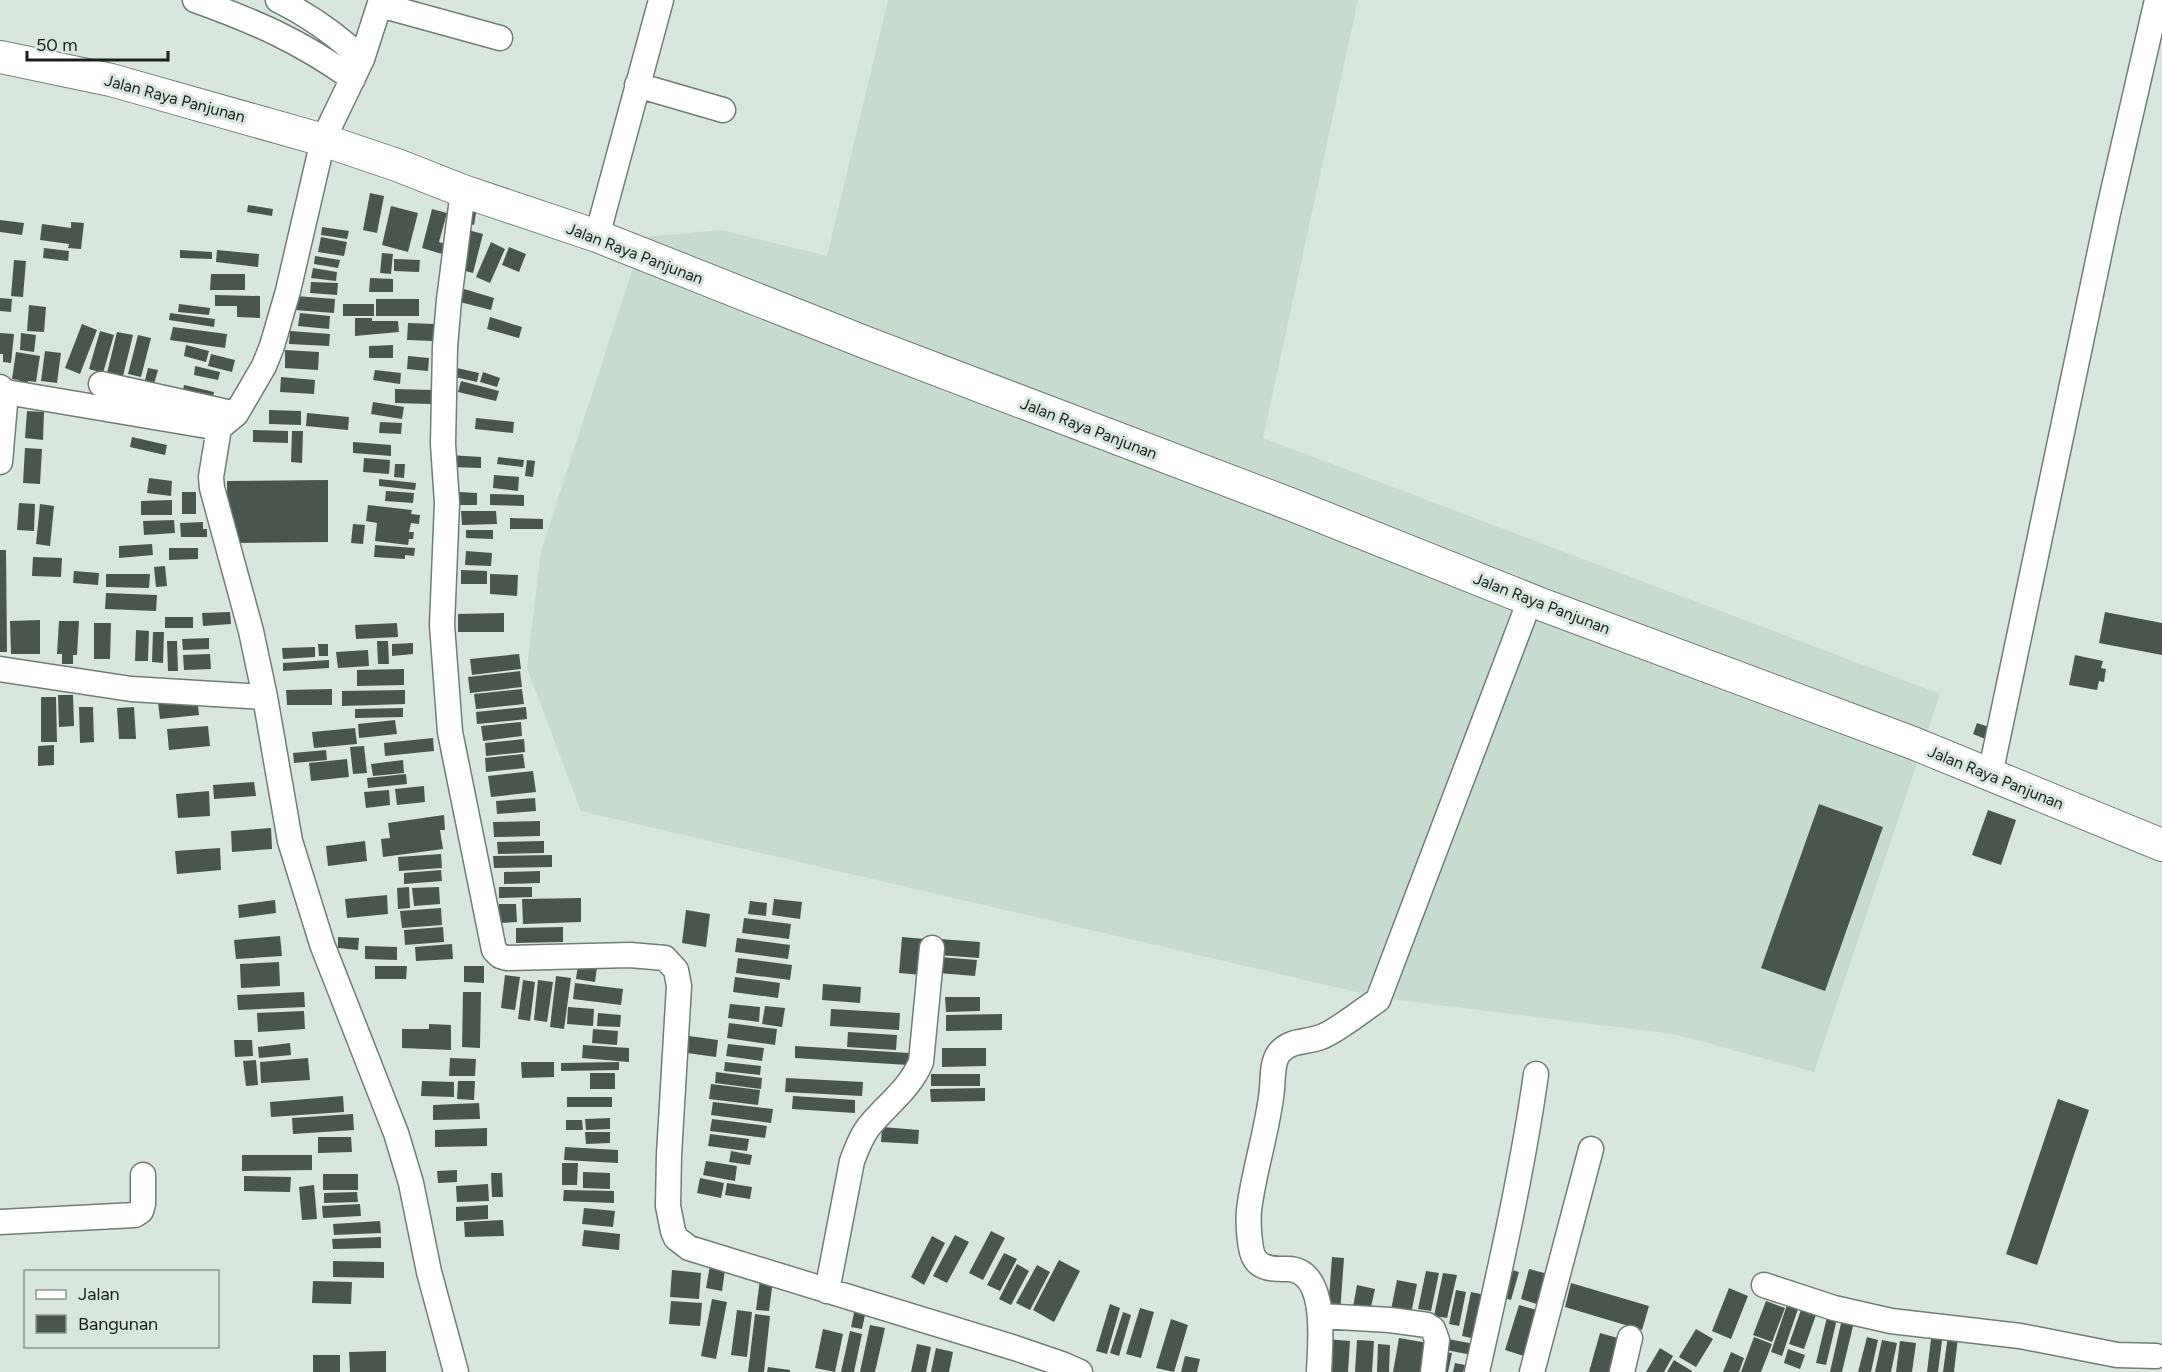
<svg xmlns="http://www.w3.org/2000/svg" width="2162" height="1372" viewBox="0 0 2162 1372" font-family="Figtree,sans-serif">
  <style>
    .built { fill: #c7dbce }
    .building { fill: #4a554e }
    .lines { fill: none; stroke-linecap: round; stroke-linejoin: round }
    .minor-casing { stroke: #707c74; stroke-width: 27 }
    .major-casing { stroke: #707c74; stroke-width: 34 }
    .minor { stroke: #fff; stroke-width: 24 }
    .major { stroke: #fff; stroke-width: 32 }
    .labels { text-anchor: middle; stroke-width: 6; stroke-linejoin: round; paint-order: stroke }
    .street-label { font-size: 16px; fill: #1a1f1c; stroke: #d9e6dd }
  </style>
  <rect width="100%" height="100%" fill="#d9e6dd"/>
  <path class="built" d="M888,0H1358L1263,438L1940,694L1814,1072L1674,1034L1382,998L581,811L527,668L541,551L643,237L721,230L827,256Z"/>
  <path class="building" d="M370,193L384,196L377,233L363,230Z
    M248,205L273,209L272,216L247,212Z
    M391,206L418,213L408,252L382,245Z
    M468,206L477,207L474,225L465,223Z
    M432,209L447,213L439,242L445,244L442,254L422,248Z
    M0,220L24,223L22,235L0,232Z
    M71,222L84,223L81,249L68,248L69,244L40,240L42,224L71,228Z
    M322,227L349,231L347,239L321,235Z
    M468,230L483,234L473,273L458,269Z
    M321,237L347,242L344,256L318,252Z
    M491,242L505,249L490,283L476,277Z
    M509,247L526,254L519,272L502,265Z
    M44,248L69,251L68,261L43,258Z
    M180,250L212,252V259L180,258Z
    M217,250L259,254L258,267L216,262Z
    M382,253L393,254L391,274L380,273Z
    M315,256L340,260L338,268L314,264Z
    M394,259L420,260L419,272L394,271Z
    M14,260L26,261L23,297L11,296Z
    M313,268L337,272L336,281L311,278Z
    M211,274H245V290H210Z
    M370,278L393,279V292H369Z
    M311,282L338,283L337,295L310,293Z
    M464,289L494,298L491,310L460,302Z
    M215,295L260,296V318L237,317V306H215Z
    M296,296L335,299L334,313L295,310Z
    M0,298L12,299L11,312L0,311Z
    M376,299H419V316H376Z
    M179,304L210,308L209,315L178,312Z
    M343,304H374V316H343Z
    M29,305L46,307L44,332L27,331Z
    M170,313L215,319L214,327L169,320Z
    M300,313L330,316L329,329L298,326Z
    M490,317L522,327L519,338L487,329Z
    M355,318H372V321H398L399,332L355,336Z
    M408,323L435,324L434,341L407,340Z
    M82,324L97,330L80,374L65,368Z
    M173,327L227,334L225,348L170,340Z
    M100,331L114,335L103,373L89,369Z
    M290,331L330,334L329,346L289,344Z
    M117,332L133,335L123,376L107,373Z
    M0,333L14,334L11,363L3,362V354H0Z
    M21,333L36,335L34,352L20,350Z
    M138,335L151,338L141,377L128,374Z
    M186,345L209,351L206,362L184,356Z
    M393,345V358H369V346Z
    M285,350L319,352L318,370L285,368Z
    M45,351L61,353L57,383L41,381Z
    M16,352L40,356L36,382L28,381L27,391L18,389L19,380L12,379Z
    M211,354L235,360L232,372L208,366Z
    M408,356L429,358L428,371L407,369Z
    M195,366L220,372L218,380L194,375Z
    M148,368L158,370L152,391L143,388Z
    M457,368L479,373L477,382L455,377Z
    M375,370L401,373L400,384L373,380Z
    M483,372L500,378L497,387L480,382Z
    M281,377L315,380L314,394L280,392Z
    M461,381L499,391L496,401L458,392Z
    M184,385L214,392L212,402L182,396Z
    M395,389L432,390L431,404L395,403Z
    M373,402L404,407L402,419L371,414Z
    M269,410L301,411V425L269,424Z
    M27,411L44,412L43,440L25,438Z
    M307,413L349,417L348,430L306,426Z
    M476,418L514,422L513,433L475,429Z
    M380,422L402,423L401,434L379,433Z
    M253,430L288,431V443L253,442Z
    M292,431H303L302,463L291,462Z
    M132,437L167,445L165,455L130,447Z
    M353,442L391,445V456L353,453Z
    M25,448L42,449L40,484L23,483Z
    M450,455L481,457V468L450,467Z
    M498,457L524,460L523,467L497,464Z
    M364,458L390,460L389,474L363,472Z
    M527,460L535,461L533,477L525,476Z
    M395,464H405L404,478L394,477Z
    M494,475L519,477L518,491L493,488Z
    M149,478L172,481L171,496L147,493Z
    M379,479L416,483L415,490L379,486Z
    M328,480V542L228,543L227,481Z
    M386,491L414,493L413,503L385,501Z
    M182,492H196V514H182Z
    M459,492L477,493V505H459Z
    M490,494L524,495V506L490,505Z
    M172,500V515H141V501Z
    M19,503L35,504L34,531L17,530Z
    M40,504L54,506L50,546L36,544Z
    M368,505L412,510L411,514L420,515L419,524L411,523L409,532H414L413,539H409L408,545L375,541L377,523L366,521Z
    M461,511H496L497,524L462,525Z
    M510,518L543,519V529H510Z
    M174,520L175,533L144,535L143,521Z
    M203,522V529H207V537H181L180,523Z
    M353,524L365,525L363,544L351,543Z
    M466,530H493V539L466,538Z
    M152,544L153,555L119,558V546Z
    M375,545L415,548L414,556L405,555V559L374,557Z
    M169,548H198V559L169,560Z
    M0,550H6L7,652H0Z
    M466,551L492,553L491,566L465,565Z
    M33,557L62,558L61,577L32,576Z
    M165,566L167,586L156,587L154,567Z
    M461,570L487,571V584H461Z
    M74,571L99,573L98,585L73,583Z
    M106,574H150L149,588L106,587Z
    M490,574L518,575L517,596L490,594Z
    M106,593L157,595L156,611L105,609Z
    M230,612L231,624L203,626L202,613Z
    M2105,612L2162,623V655L2099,643Z
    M504,613V632H458V614Z
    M165,617H193V628H165Z
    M40,620V654H11L10,621Z
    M59,621H79L77,655H73V664H62V654H57Z
    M94,623H111L110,659H94Z
    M397,623L398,637L356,639L355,625Z
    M136,630L149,631L148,661H135Z
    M153,632H164L163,663L152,662Z
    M209,638V649L183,650L182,639Z
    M167,641H177L178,671H168Z
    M377,641H388L389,664H378Z
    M413,643V654L392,656V644Z
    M318,644H328V656H319Z
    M315,647V657L283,659L282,648Z
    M368,650L369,666L338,668L336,652Z
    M210,654L211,669L184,670L183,655Z
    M519,654L521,669L472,675L470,659Z
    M2075,655L2103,661L2101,668L2106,669L2104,682L2099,681L2097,690L2069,685Z
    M329,660V668L283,671V663Z
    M404,669V685L357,686V670Z
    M520,671L522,687L470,693L468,677Z
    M332,689V705H287L286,690Z
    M522,689L524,704L476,709L474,694Z
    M405,690V704L342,706V691Z
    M157,694L197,696L199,715L160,719Z
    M58,695H73L74,726L59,727Z
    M41,697H56L57,742H41Z
    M79,707H93L94,742L80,743Z
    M134,707L136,739H119L117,708Z
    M526,707L527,719L477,724L476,712Z
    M403,708V717L355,718V709Z
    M395,720L397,734L359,738L358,724Z
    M521,722L522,736L483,741L481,726Z
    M1977,723L1992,728L1988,740L1973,734Z
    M208,726L210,746L169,750L167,729Z
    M355,728L357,744L314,748L312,732Z
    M433,738L434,751L385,756L384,743Z
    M524,739L525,752L486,756L485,743Z
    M54,745V765L38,766V746Z
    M364,746L367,773L353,774L350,747Z
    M326,750L327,760L294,763L293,753Z
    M523,754L525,768L486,772L485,758Z
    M347,759L349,777L311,781L309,763Z
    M403,760L404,773L373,776L371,764Z
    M533,771L536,792L491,797L488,776Z
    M406,774L407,784L368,788L367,778Z
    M254,782L256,796L214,799L213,785Z
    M424,786L425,802L397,805L395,789Z
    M389,790L390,805L366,808L364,792Z
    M209,791L210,816L178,818L176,794Z
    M535,798L536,811L497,814L496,801Z
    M1819,804L1883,827L1825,991L1761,968Z
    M1988,810L2016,820L2001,865L1972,855Z
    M444,815L445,830H440L443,849L383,857L381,839L390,838L388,823Z
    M540,821V836L494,837L493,822Z
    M271,828L272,849L232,852L231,831Z
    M365,841L367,861L328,866L326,846Z
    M544,841V853L498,854L497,842Z
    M220,848L221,870L177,874L175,851Z
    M441,854L442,868L399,871L398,857Z
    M552,855V867L494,868L493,856Z
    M441,870L442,881L404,884V873Z
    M540,871V883L504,884V872Z
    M409,887L410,908L398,909L397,888Z
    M439,887L440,904L414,906L412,888Z
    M499,887H532V897L499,898Z
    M387,895L388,914L347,918L345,899Z
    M581,898V922L523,924L522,899Z
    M774,899L802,902L800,919L772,915Z
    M275,900L276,913L239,918L238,905Z
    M750,901L767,903L766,916L748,914Z
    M499,904H516L517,922L499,923Z
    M441,908L442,925L402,928L400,911Z
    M686,910L710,914L706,947L682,943Z
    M744,918L791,924L789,939L742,933Z
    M443,927L444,942L405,945L404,930Z
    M563,927V942L516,943V928Z
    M280,936L282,956L236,959L234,940Z
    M338,937L359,938L358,950L338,948Z
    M902,937L925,939L922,975L899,973Z
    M737,938L790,945L788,959L735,952Z
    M940,939L980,942L979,958L938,955Z
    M452,944L453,959L416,961L415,947Z
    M365,946L397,947V960L365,959Z
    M940,957L977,960L975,976L938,973Z
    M579,958L598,960L595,982L576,979Z
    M738,958L792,965L790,980L736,973Z
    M279,962L280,986L241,988L240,964Z
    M375,966H407L406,979H375Z
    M464,966H484V983L464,982Z
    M505,975L520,977L515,1010L501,1008Z
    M556,976L571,978L564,1029L550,1027Z
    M735,977L780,983L778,998L733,992Z
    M523,980L535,982L530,1021L518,1019Z
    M538,980L553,982L547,1022L534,1020Z
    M575,983L623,989L621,1005L573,999Z
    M823,984L861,987L860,1003L822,1000Z
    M304,992L305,1007L238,1010L237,995Z
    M463,992H481L480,1048L462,1047Z
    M945,997H980V1011L946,1012Z
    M730,1004L760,1007L759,1022L728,1018Z
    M765,1006L785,1008L782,1027L762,1024Z
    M568,1007L594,1009L593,1026L567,1024Z
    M831,1009L900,1013L899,1030L830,1026Z
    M304,1011L305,1029L258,1032L257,1013Z
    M598,1013L621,1015L620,1027L597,1026Z
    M1002,1014V1030L946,1031V1015Z
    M729,1023L777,1029L775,1045L727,1038Z
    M429,1024L451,1025V1050L402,1048V1029H429Z
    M593,1029L618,1031L617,1045L592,1043Z
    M848,1032L897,1035L896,1050L847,1047Z
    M689,1036L718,1040L716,1057L687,1053Z
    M234,1040H252L253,1056L235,1057Z
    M290,1043L291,1055L259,1058L258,1047Z
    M728,1044L764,1048L762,1061L726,1056Z
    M583,1045L629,1048V1062L582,1058Z
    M795,1046L909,1053L908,1065L795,1058Z
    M942,1048H986V1066L942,1067Z
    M308,1058L310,1080L261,1083L260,1062Z
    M450,1058L476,1059L475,1076H449Z
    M256,1060L258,1085L246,1086L243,1061Z
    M521,1062H554V1077L522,1078Z
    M619,1062V1070L561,1071V1063Z
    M725,1062L761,1066L760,1075L724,1071Z
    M716,1072L762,1078L761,1089L715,1083Z
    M590,1073H615V1089H590Z
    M931,1074H980V1086H931Z
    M786,1078L863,1082L862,1096L785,1092Z
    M422,1081L454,1082V1097L421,1096Z
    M458,1081H475L474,1100L457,1099Z
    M711,1084L760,1090L758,1105L709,1099Z
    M985,1088V1101L931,1102L930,1089Z
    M343,1096L344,1112L271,1117L270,1102Z
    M793,1096L855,1100V1113L792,1109Z
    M567,1097H612V1107H567Z
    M2058,1099L2089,1110L2037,1265L2006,1254Z
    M713,1102L773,1109L771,1123L711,1115Z
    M479,1103L480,1119L433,1120V1105Z
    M353,1114L354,1130L293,1134L292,1118Z
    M610,1118V1129L586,1130L585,1119Z
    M712,1119L767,1126L765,1138L710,1131Z
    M566,1120H582L583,1130H566Z
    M882,1127L919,1130L918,1144L881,1142Z
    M487,1128V1146L435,1147V1130Z
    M585,1132H610V1143L586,1144Z
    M710,1134L749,1139L747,1151L708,1146Z
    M318,1137H351L352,1152L318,1153Z
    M565,1147L618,1150V1163L564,1160Z
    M731,1151L752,1155L750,1165L729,1162Z
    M242,1155H312V1170L242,1171Z
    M706,1161L737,1166L735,1181L703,1175Z
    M562,1163H578L577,1185H562Z
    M457,1170V1182L438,1183L437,1171Z
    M583,1172L610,1173V1189L583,1188Z
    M491,1173H502L503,1197H492Z
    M323,1174H358V1190H323Z
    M244,1176L291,1177L290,1192L244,1191Z
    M700,1178L724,1183L721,1198L697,1193Z
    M727,1183L752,1187L750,1199L725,1195Z
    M488,1184L489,1201L457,1202L456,1186Z
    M314,1185L317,1219L302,1220L299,1187Z
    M564,1190L614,1191V1203L563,1201Z
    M357,1192L358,1202L324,1203V1193Z
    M360,1204L361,1216L323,1218L322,1206Z
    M488,1205V1219L456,1221V1207Z
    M584,1208L615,1211L613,1227L582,1224Z
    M503,1220L504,1236L465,1237L464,1222Z
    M380,1221L381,1233L334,1235L333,1224Z
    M584,1230L620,1234L619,1250L582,1246Z
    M991,1231L1005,1238L983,1280L969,1273Z
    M955,1235L969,1242L947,1283L933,1276Z
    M932,1236L945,1243L924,1285L911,1277Z
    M381,1237V1248L333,1249L332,1239Z
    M1004,1253L1017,1259L1000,1291L987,1285Z
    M1332,1257L1344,1258L1340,1313L1328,1312Z
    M711,1260L726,1263L722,1291L706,1288Z
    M1059,1260L1080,1271L1054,1322L1033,1310Z
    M333,1261L384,1262V1278L333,1277Z
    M1017,1264L1029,1271L1011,1305L999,1299Z
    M1037,1265L1050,1272L1030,1310L1016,1303Z
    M1509,1269L1519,1272L1511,1300L1501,1297Z
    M1529,1269L1548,1274L1540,1305L1521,1299Z
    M672,1270L701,1273L699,1299L670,1297Z
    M1426,1271L1439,1273L1431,1311L1418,1309Z
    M1443,1273L1457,1275L1447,1318L1434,1316Z
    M760,1279L773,1280L769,1311L756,1310Z
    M1397,1280L1417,1284L1410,1319L1390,1315Z
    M313,1281L352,1282L351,1304L312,1303Z
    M1571,1283L1649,1306L1642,1330L1565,1307Z
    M1357,1285L1375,1289L1369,1316L1352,1312Z
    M1729,1288L1748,1296L1731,1339L1712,1331Z
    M1456,1290L1466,1292L1459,1326L1449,1324Z
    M1471,1292L1485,1295L1476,1339L1462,1336Z
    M712,1299L727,1302L716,1359L701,1356Z
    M1789,1299L1800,1303L1782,1356L1771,1352Z
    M671,1301L702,1303L700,1326L669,1324Z
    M1766,1301L1785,1308L1772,1342L1753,1335Z
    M1110,1304L1120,1308L1107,1354L1096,1351Z
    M1519,1305L1537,1310L1524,1356L1505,1350Z
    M1802,1307L1817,1312L1804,1349L1789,1344Z
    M855,1308L866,1310L862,1329L851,1327Z
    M1140,1308L1154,1312L1141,1358L1126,1354Z
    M737,1310L752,1312L747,1357L731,1355Z
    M1123,1312L1131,1315L1119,1356L1110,1353Z
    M755,1314L770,1316L764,1372H748Z
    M1827,1317L1837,1319L1826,1365L1816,1363Z
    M1171,1319L1188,1325L1174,1372L1156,1368Z
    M1842,1319L1854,1322L1842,1372H1830Z
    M870,1325L885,1328L875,1372H860Z
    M823,1329L843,1334L835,1372L815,1368Z
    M1696,1329L1713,1339L1696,1367L1679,1357Z
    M850,1331L862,1334L854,1372H841Z
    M1932,1331L1943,1333L1938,1372H1927Z
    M1600,1333L1625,1340L1616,1372H1589Z
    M1948,1335L1958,1337L1954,1372H1943Z
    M1754,1337L1772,1344L1761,1372H1741Z
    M1867,1337L1878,1340L1871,1372H1858Z
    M1399,1338L1428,1343L1423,1372H1393Z
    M1443,1338L1474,1344L1472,1355L1441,1349Z
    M1326,1339L1350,1341L1348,1372H1323Z
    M1357,1340L1374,1341L1372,1372H1355Z
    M1882,1340L1897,1343L1891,1372H1875Z
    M1900,1341L1916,1343L1912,1372H1896Z
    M917,1344L931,1347L926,1372H911Z
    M1378,1344L1390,1345L1389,1372H1377Z
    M936,1348L953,1352L949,1372H931Z
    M1660,1348L1673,1356L1664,1372H1646Z
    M1788,1349L1805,1355L1800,1369L1784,1363Z
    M386,1351V1372H350L349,1352Z
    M1443,1352L1452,1353L1448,1372H1439Z
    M1731,1352L1744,1358L1739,1372H1723Z
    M313,1355H340V1372H313Z
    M1185,1356L1200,1359L1197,1372H1181Z
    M1674,1360L1692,1371V1372H1667Z
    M1455,1363L1465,1365L1463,1372H1453Z
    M768,1367L790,1370V1372H767Z"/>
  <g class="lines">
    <g class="minor-casing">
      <path id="minor" d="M195,0C256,22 300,41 353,79
        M278,0C308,15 338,36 362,59
        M381,0L362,59L323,140L288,291L272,346L264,366L236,414L219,428L211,477L212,488L251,631L265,697L290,841L322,944L396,1133L411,1183L429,1272L456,1372
        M380,5L500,38
        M637,85L723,110
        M463,191L449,300L445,347L443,444L447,503L442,625L450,732L494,950L500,956L507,958L630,955L665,958L676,970L679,986L669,1155L668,1206L673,1231L676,1238L689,1248L1015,1348L1062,1364L1080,1372
        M597,236L661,0
        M101,384L236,414
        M0,387L6,392L219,428
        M0,462L6,392
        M0,669L131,689L265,697
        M1990,775L2108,213L2157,0
        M0,1222L135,1215L141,1211L143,1204V1175
        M1764,1285L1834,1308L1891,1321L2020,1336L2117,1355L2156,1356
        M827,1291L852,1161C857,1148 862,1134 871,1124C889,1103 910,1088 921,1062L932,948
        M1321,1316L1390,1320L1427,1325L1433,1329L1437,1340L1433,1372
        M1319,1372C1320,1345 1329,1270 1288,1269C1277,1269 1262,1270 1255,1259C1249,1251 1248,1221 1249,1210C1254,1169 1268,1130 1272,1089C1273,1078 1272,1062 1279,1053C1291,1039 1306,1043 1321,1037C1336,1032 1364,1009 1378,1000L1530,600
        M1477,1372C1499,1273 1522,1174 1536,1074
        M1532,1372L1591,1149
        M1622,1372L1630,1338"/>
    </g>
    <g class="major-casing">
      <path id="major" d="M0,57L111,80L323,140L397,165L463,191L597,236L867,343L1295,506L1543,605L1913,743L2162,845"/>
    </g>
    <use href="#minor" class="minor"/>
    <use href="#major" class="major"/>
  </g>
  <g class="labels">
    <g class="street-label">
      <text transform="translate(175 98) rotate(15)" y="6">Jalan Raya Panjunan</text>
      <text transform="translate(635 253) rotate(21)" y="6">Jalan Raya Panjunan</text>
      <text transform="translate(1089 428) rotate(21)" y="6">Jalan Raya Panjunan</text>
      <text transform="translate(1542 603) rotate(21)" y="6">Jalan Raya Panjunan</text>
      <text transform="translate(1996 777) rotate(22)" y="6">Jalan Raya Panjunan</text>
    </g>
  </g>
  <rect x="24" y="1270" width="195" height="78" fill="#d9e6dd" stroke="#8d9690" stroke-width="1.5"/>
  <rect x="36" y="1290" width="30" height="9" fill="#ffffff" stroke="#8d9690" stroke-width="1.5"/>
  <text x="78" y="1300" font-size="18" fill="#1a1f1c">Jalan</text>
  <rect x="36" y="1315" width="30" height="18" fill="#4a554e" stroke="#8d9690" stroke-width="1.5"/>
  <text x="78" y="1330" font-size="18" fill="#1a1f1c">Bangunan</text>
  <path d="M27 51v9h141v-9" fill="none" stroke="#1a1f1c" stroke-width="3"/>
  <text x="36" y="51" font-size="18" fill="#1a1f1c" stroke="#d9e6dd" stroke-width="4.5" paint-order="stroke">50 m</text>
</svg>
